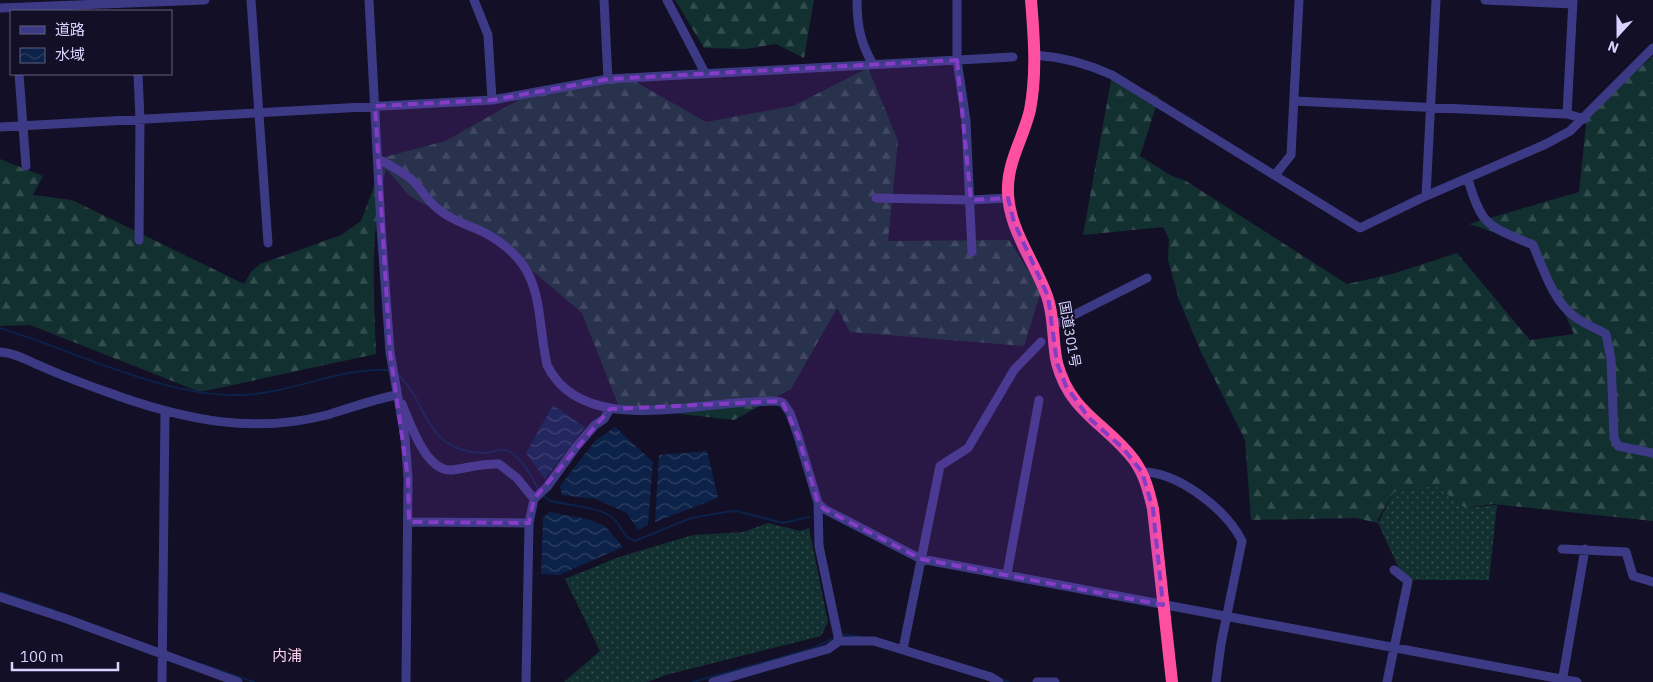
<svg xmlns="http://www.w3.org/2000/svg" width="1653" height="682" viewBox="0 0 1653 682" font-family="'IBM Plex Sans','Noto Sans JP',sans-serif">
  <style>
    .grass { fill: url(#grass-dots) }
    .forest { fill: url(#forest-firs) }
    .water { fill: url(#water-waves) }
    .lines { fill: none; stroke-linecap: round; stroke-linejoin: round }
    .stream { stroke: #0c2248; stroke-width: 2 }
    .minor { stroke: #3d3a85; stroke-width: 9 }
    .highway { stroke: #ff4fa3; stroke-width: 12 }
    .marked { fill: #843dc5; fill-opacity: 0.2; stroke: #843dc5; stroke-width: 4; stroke-dasharray: 10 6; stroke-linejoin: round }
    .labels { text-anchor: middle; stroke-width: 4; stroke-linejoin: round; paint-order: stroke }
    .street-label { font-size: 14px; fill: #d9d4ff; stroke: #130f26 }
    .neighbourhood-label { font-size: 15px; fill: #ffd6f0; stroke: #130f26 }
  </style>
  <defs>
    <pattern id="grass-dots" width="8" height="8" patternUnits="userSpaceOnUse" patternTransform="scale(1.25)"><rect width="8" height="8" fill="#12302f"/><path d="M2 2h.1M6 6h.1" fill="none" stroke="#344d4e" stroke-width="1.8" stroke-linecap="round"/></pattern>
    <pattern id="forest-firs" width="22" height="20" patternUnits="userSpaceOnUse" patternTransform="scale(1.25)"><rect width="22" height="20" fill="#12302f"/><path d="M5 1l3.5 6h-7zM16 11l3.5 6h-7z" fill="#344d4e"/></pattern>
    <pattern id="water-waves" width="16" height="10" patternUnits="userSpaceOnUse" patternTransform="scale(1.25)"><rect width="16" height="10" fill="#0c2248"/><path d="M0 5q4-4 8 0t8 0" fill="none" stroke="#2f4163"/></pattern>
  </defs>
  <rect width="100%" height="100%" fill="#130f26"/>
  <path class="grass" d="M1435,485L1465,508L1497,505L1489,580H1409L1401,573L1378,523L1394,492Z
    M768,523L800,531L809,528L828,622L821,636L666,675L647,682H564L600,651L565,579L619,557L693,535L743,532Z"/>
  <path class="forest" d="M675,0H814L804,58L776,44L746,49L704,48Z
    M1653,56V521L1493,504L1465,508L1435,485L1394,492L1378,519V523L1356,518L1251,520L1245,440L1201,352L1179,300L1168,260L1169,239L1163,227L1083,235L1112,75L1159,97L1140,156L1170,175L1186,181L1347,284L1392,274L1457,253L1530,340L1574,334L1533,245L1469,224L1579,192L1587,115Z
    M868,68L898,141L888,241L1009,240L1041,291L1024,346L850,332L837,308L791,389L734,420L619,407L582,313L503,246L411,197L386,169C369,230 374,292 376,354L200,392L30,325L0,326V159L43,176L33,195L72,200L244,284L251,272L260,264L341,235L361,221L385,157L445,141L542,87L634,81L706,122L793,106Z"/>
  <path class="water" d="M553,405L585,427L545,479L526,453Z
    M615,427L653,462L648,525L638,530L627,513L596,499L562,495L560,486L595,441Z
    M707,451L718,498L655,522L659,455Z
    M549,512L587,519L605,526L623,547L559,575L541,574L543,518Z"/>
  <g class="lines">
    <path class="stream" d="M0,328C72,350 160,395 234,395C287,396 341,366 391,370
      M397,374C419,392 423,425 446,442C457,450 473,453 486,453C492,452 500,449 505,450C520,454 533,478 539,491
      M542,494L548,500C565,506 600,506 613,518C621,525 623,538 635,541L691,518L726,512L736,511L783,523L809,517
      M0,592L54,610
      M841,634L861,637
      M201,664L254,682
      M1001,679L1008,682
      M693,682L811,649L835,638"/>
    <path class="minor" d="M251,0L268,243
      M369,0L381,227L390,352L405,438L408,478L406,682
      M474,0L488,35L492,100
      M604,0L608,79
      M667,0L705,73
      M857,0C857,24 860,43 873,64
      M957,0V60L966,121L972,252
      M1485,0L1573,4
      M0,8L205,0
      M1035,55C1062,57 1088,64 1112,75L1360,228L1426,196L1546,144L1570,131L1653,48
      M19,74L26,166
      M138,74L140,120L139,240
      M1294,101L1567,114L1585,119
      M1567,114L1573,0
      M0,127L492,100L608,79L1013,57
      M378,159C390,165 401,171 411,179C423,190 427,202 442,212C455,222 472,226 487,234C546,267 535,308 547,365C581,436 692,403 753,402C762,402 775,399 783,403L790,413L798,436L818,503L819,546L839,641H874L991,677L999,682
      M1275,175L1291,155L1299,0
      M1468,179C1482,228 1489,226 1533,245C1543,268 1553,301 1575,317C1584,324 1596,328 1606,334L1611,359L1614,438L1618,446L1653,453
      M1426,196L1436,0
      M876,198L971,200L1008,198
      M1054,325L1147,278
      M0,352C16,353 28,361 43,367C67,378 93,387 118,396C187,420 253,434 327,415C350,408 372,400 396,395
      M402,404C410,423 426,472 452,470C468,468 483,463 499,464L517,478L534,499
      M1142,472C1178,472 1226,509 1242,541L1221,644L1216,682
      M818,503L824,509L921,559L1577,682
      M409,522L529,523
      M1562,549L1626,552L1633,576L1653,582
      M1007,574L1039,400
      M0,597L67,619L238,682
      M903,649L940,466L968,448L1014,370L1041,342
      M162,682L165,412
      M526,682L529,523L534,499L547,487L576,447L595,425L604,419L610,409
      M713,682L828,649L839,641
      M1037,682H1055
      M1387,682L1408,581L1394,570
      M1562,682L1585,549"/>
    <path class="highway" d="M1031,0C1034,37 1037,73 1030,110C1024,136 1009,159 1008,186C1006,226 1034,260 1047,296C1055,318 1052,341 1057,363C1070,413 1107,424 1134,460C1145,475 1149,492 1153,509L1172,682"/>
  </g>
  <path class="marked" d="M957,60L971,200L1008,198L1014,222L1048,296L1057,363L1066,386L1089,418L1123,448L1142,472L1153,509L1163,605L921,559L824,509L818,503L798,436L782,401L610,409L534,499L529,523L409,522L408,478L390,352L375,106L492,100L608,79Z"/>
  <g class="labels">
    <g class="street-label">
      <text transform="translate(1070 334) rotate(80)" y="5">国道301号</text>
    </g>
    <g class="neighbourhood-label">
      <text x="287" y="661">内浦</text>
    </g>
  </g>
  <rect x="10" y="10" width="162" height="65" fill="#130f26" stroke="#625e7d"/>
  <rect x="20" y="26" width="25" height="8" fill="#3d3a85" stroke="#625e7d"/>
  <text x="55" y="35" font-size="15" fill="#d9d4ff">道路</text>
  <rect x="20" y="48" width="25" height="15" fill="url(#water-waves)" stroke="#625e7d"/>
  <text x="55" y="60" font-size="15" fill="#d9d4ff">水域</text>
  <g transform="translate(1618 35) rotate(201)" stroke="#130f26" stroke-width="4" paint-order="stroke">
  <path d="M0-4L9 19L0 12L-9 19Z" fill="#d9d4ff"/>
  <text y="-8" font-size="14" font-weight="bold" text-anchor="middle" fill="#d9d4ff">N</text>
  </g>
  <path d="M12 662v8h106v-8" fill="none" stroke="#d9d4ff" stroke-width="2.5"/>
  <text x="20" y="662" font-size="15" fill="#d9d4ff" stroke="#130f26" stroke-width="4" paint-order="stroke">100 m</text>
</svg>
